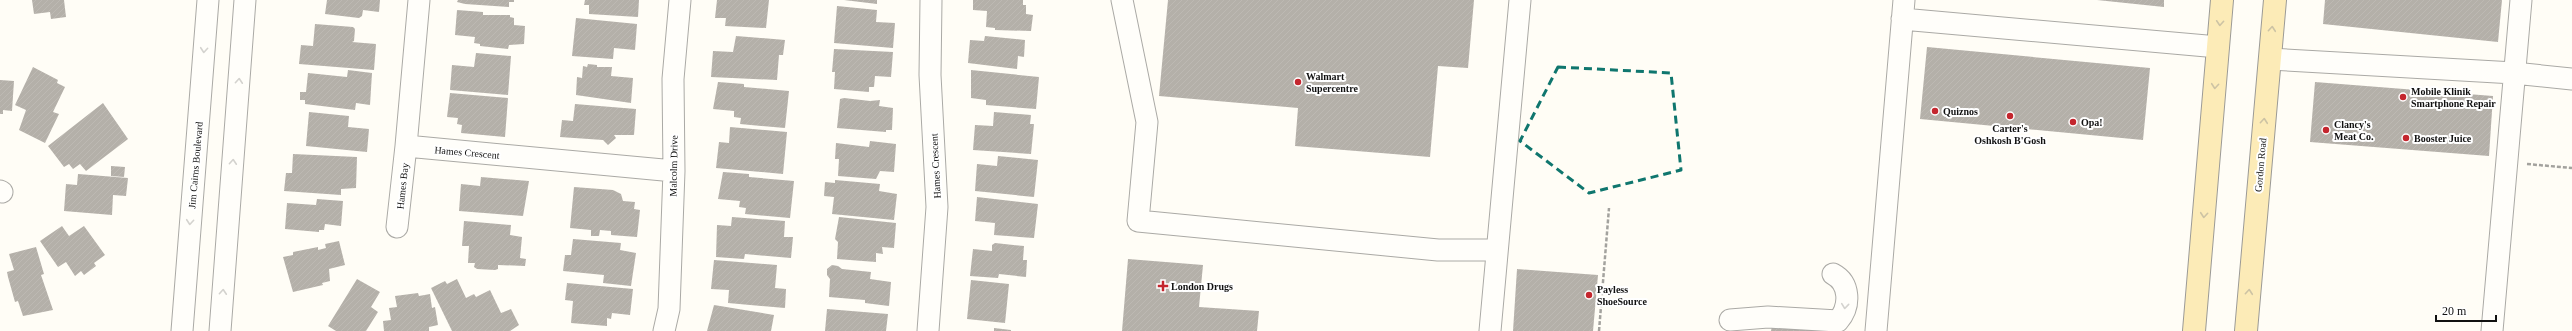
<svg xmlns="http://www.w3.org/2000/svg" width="2572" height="331" viewBox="0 0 2572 331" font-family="Georgia,serif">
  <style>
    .building { fill: url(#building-hatch) }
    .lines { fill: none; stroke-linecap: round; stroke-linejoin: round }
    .minor-casing { stroke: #444; stroke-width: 23 }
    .major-casing { stroke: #222; stroke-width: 24 }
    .path { stroke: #333; stroke-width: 2.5; stroke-dasharray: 4 2; stroke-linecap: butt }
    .minor { stroke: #fff; stroke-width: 21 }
    .major { stroke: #f9d66b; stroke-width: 22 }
    .oneway { stroke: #917d42 }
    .oneway2 { stroke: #a0a0a0 }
    .marked { fill: none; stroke: #0f766e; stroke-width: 3; stroke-dasharray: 8 5; stroke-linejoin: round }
    .poi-dot { fill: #c4262e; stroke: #fff; stroke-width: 1.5 }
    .labels { text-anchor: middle; stroke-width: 4; stroke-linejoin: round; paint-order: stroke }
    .poi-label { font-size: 10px; font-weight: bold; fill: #111; stroke: #fff; text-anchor: start }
    .street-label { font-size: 10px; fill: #111; stroke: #fff }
  </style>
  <defs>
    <pattern id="building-hatch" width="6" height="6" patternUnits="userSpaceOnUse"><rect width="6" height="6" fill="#5a524d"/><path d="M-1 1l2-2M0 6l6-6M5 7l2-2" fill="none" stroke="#6d6662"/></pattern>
  </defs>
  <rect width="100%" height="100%" fill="#fffdf5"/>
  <path class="building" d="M32,0H64L66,17L51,19L50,12L34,14Z
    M327,0H380L379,12L363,10L362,16L359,18L325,14Z
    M458,0H514V2H509V7L465,4L457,2Z
    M585,0H639L638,17L589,14V5H584Z
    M717,0H769L766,28L725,26L726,18H715Z
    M844,0H877V4Z
    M973,0H1023V5H1026V14L1033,15L1031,31L995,30V28L986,27L987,11L973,10Z
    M1168,0H1474L1468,68L1438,66L1430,157L1295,146L1298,108L1159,96Z
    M2097,0H2164V7Z
    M2325,0H2502L2498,42L2323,24Z
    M837,6L877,10L876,22L895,23L893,48L834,43Z
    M457,10L483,12V15H510V17L514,18V25L525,26L524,44L509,45L508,49L480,46V44L474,43L475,37L455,35Z
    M576,18L637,24L635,50L614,48L613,59L572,56Z
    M315,24L353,27L355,29L354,41L352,42L376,44L374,70L299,64L301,45L313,46Z
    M736,36L785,40L783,55H779L777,80L711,77L713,51L733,52Z
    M985,36L1025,40L1024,57L1018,56L1017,69L968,63L970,40L984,41Z
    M1927,47L2150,68L2143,140L1920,119Z
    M834,49L893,52L891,77L875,76L874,87H869V92L834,89L835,72H832Z
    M476,53L511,56L508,95L450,90L452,65L474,67Z
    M588,64L597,65V67H612L611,76L633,78L631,103L576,95L577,77L582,78L583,66L587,67Z
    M33,67L58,80L57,83L65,87L53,112L59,114L45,143L19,130L26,110L15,105Z
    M348,70L372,73L370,105L356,103L355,110L305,104V100H300V92H306L308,73L347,77Z
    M971,70L1039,77L1036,109L986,105V100L971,98Z
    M0,80L14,81L12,111L3,110V114H0Z
    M718,82L744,84V87L789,91L785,128L740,124L741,118L734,117V111L713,109Z
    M2315,82L2493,96L2489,156L2310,142Z
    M450,93L508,98L505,137L461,133L462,125L457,124L458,118L447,117Z
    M844,98L870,101L880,100L879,106L893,108L892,130H886V132L837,128L840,99Z
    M103,103L128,139L86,171L80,164L73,169L69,164L64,167L48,146Z
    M575,104L636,109L634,135H614L616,138L608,145L603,140L560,137L562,120L573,121Z
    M309,112L349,116L348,127L369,129L367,152L306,146Z
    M994,112L1031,115L1030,124H1034L1031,154L973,150L975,125L993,126Z
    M730,127L787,132L783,174L716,168L719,142L729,143Z
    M870,141L896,144L894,172L880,171L876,179L838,176L839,159H835L836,143L869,147Z
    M293,154L357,157L356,188L341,189V195L284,191L286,173H292Z
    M998,156L1038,160L1034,197L975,191L977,164L997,166Z
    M111,166L125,167L124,177L111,176Z
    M723,172L749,174V177L794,181L790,218L745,214L746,208L739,207L740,201L718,199Z
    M78,174L128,178L126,196L113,195L112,215L64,211L66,184L77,185Z
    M481,177L529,181L523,216L459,211L461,184L480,186Z
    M835,180L880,184L879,191L897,194L894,220L832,214L834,197L824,196L825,182L835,183Z
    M574,187L613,190L621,194L623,201L635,202L634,209L640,210L637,237L611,235V231L600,230L599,236H591V230L570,228Z
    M977,197L1038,204L1034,238L994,235L995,223L975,221Z
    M317,199L343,201L341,226L325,224L324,230H319V232L285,229L287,203L316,205Z
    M732,217L785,221L784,237H793L791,258L745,254L744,259L716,257L717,225L731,226Z
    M839,217L896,223L894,248L882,247L883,254L876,253V262L837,259L838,242L835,239Z
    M464,221L511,225L510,235L522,237L520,258L526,259L525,266L498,265V269L495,270L477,269L474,267L475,263H468L469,246H462Z
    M62,226L69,236L84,226L105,255L94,263L96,266L84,275L81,271L75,276L66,262L58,267L40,241Z
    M573,239L621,243L620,250L636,253L631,286L603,283L604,275L563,271L565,255H571Z
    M339,241L345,265L329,269L330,281L322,283L323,285L293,292L283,257L293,255V252L318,247V250L326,248L325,244Z
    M995,243L1024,246L1023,260H1027L1026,277L999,274L998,278L970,276L973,249L992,251V245Z
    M36,247L44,274L41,275L53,310L23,316L18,301L15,302L8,277L7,272L14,270L9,254Z
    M1128,259L1203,265L1199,307L1259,311L1257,331H1122Z
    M714,260L777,265L775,288L786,289L785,308L728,303L729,290L711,289Z
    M832,265L838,266L842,269L871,272L870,279L891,282L889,306L865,303V300L829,297L830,279L827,275V269Z
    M1517,269L1598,275L1593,331H1513Z
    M357,279L380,292L371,307L378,312L366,331H336L328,326Z
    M457,279L466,298L474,294L476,297L490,290L501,313L511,309L519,325L510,331H452L431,288L445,281L447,284Z
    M971,280L1009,284L1005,323L967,319Z
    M567,283L633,289L630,315L612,313L611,319L607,318V326L571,323L573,301L565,300Z
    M418,293L419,296L430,294L432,308L435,307L438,325L429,327V331H384L383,321L391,320L389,308L397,307L395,296Z
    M714,305L774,315L771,331H707Z
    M827,309L888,314L886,331H825Z
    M1772,326L1813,330V331H1771Z
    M994,328L1011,330V331H994Z"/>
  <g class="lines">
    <g class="minor-casing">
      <path id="minor" d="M419,0L406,146L674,171
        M1122,0L1147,122L1138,221L1438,250H1497
        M1902,19L2218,47
        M2270,59L2514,73L2572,79
        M0,191L2,192
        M397,227L406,146
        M1730,320L1768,317L1838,321C1851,306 1850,283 1833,274
        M182,331L208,0
        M220,331L245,0
        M664,331L669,309L674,171L673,79L680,0
        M928,331L937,207L930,75L931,0
        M1490,331L1520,0
        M1876,331L1904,0
        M2492,331L2521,0"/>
    </g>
    <g class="major-casing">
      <path id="major" d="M2194,331L2222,0
        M2246,331L2275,0"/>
    </g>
    <path class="path" d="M2527,164L2572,168
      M1599,331L1609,208"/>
    <use href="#minor" class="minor"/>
    <use href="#major" class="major"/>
  </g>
  <defs><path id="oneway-chevron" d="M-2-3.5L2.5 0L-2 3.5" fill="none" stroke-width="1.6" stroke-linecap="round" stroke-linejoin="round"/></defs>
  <g class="oneway">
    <use href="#oneway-chevron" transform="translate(2220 23) rotate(94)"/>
    <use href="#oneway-chevron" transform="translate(2272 29) rotate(-85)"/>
    <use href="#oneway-chevron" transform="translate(2215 86) rotate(95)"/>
    <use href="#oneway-chevron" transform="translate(2264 121) rotate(-85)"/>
    <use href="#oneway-chevron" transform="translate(2204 215) rotate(95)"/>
    <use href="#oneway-chevron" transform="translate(2249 292) rotate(-85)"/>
  </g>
  <g class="oneway2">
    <use href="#oneway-chevron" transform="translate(204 50) rotate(95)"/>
    <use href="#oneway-chevron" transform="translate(239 81) rotate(-86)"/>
    <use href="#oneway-chevron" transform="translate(233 162) rotate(-86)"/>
    <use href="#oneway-chevron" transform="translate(190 222) rotate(95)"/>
    <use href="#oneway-chevron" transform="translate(223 292) rotate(-86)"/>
    <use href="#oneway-chevron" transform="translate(1845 306) rotate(96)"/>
  </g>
  <path d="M0 0H2572V331H0ZM1558,67L1671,73L1681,170L1589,193L1520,141Z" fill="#fffdf5" fill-opacity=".55" fill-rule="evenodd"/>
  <path class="marked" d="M1558,67L1671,73L1681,170L1589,193L1520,141Z"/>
  <g class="poi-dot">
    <circle cx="1298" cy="82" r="4"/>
    <circle cx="2403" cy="97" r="4"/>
    <circle cx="1935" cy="111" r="4"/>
    <circle cx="2010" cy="116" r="4"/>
    <circle cx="2073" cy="122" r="4"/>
    <circle cx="2326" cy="130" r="4"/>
    <circle cx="2406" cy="138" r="4"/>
    <path d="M1161 280h4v4h4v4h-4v4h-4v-4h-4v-4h4z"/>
    <circle cx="1589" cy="295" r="4"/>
  </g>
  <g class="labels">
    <g class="poi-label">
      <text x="1306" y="80">Walmart<tspan x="1306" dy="12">Supercentre</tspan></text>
      <text x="2411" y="95">Mobile Klinik<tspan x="2411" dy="12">Smartphone Repair</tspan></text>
      <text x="1943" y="115">Quiznos</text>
      <text x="2081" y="126">Opa!</text>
      <text x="2334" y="128">Clancy's<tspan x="2334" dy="12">Meat Co.</tspan></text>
      <text x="2010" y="132" text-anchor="middle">Carter's<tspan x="2010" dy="12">Oshkosh B'Gosh</tspan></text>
      <text x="2414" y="142">Booster Juice</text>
      <text x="1171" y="290">London Drugs</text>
      <text x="1597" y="293">Payless<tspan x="1597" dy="12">ShoeSource</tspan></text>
    </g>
    <g class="street-label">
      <text transform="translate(467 152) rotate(5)" y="4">Hames Crescent</text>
      <text transform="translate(195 165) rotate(-85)" y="4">Jim Cairns Boulevard</text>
      <text transform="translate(2260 165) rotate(-85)" y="4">Gordon Road</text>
      <text transform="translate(673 166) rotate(-89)" y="4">Malcolm Drive</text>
      <text transform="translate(935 166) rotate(-93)" y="4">Hames Crescent</text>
      <text transform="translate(402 186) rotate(-84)" y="4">Hames Bay</text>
    </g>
  </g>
  <path d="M2436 315v6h60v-6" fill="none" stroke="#111111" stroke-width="2"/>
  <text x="2442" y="315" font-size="12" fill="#111111" stroke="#ffffff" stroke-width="3" paint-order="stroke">20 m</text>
</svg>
